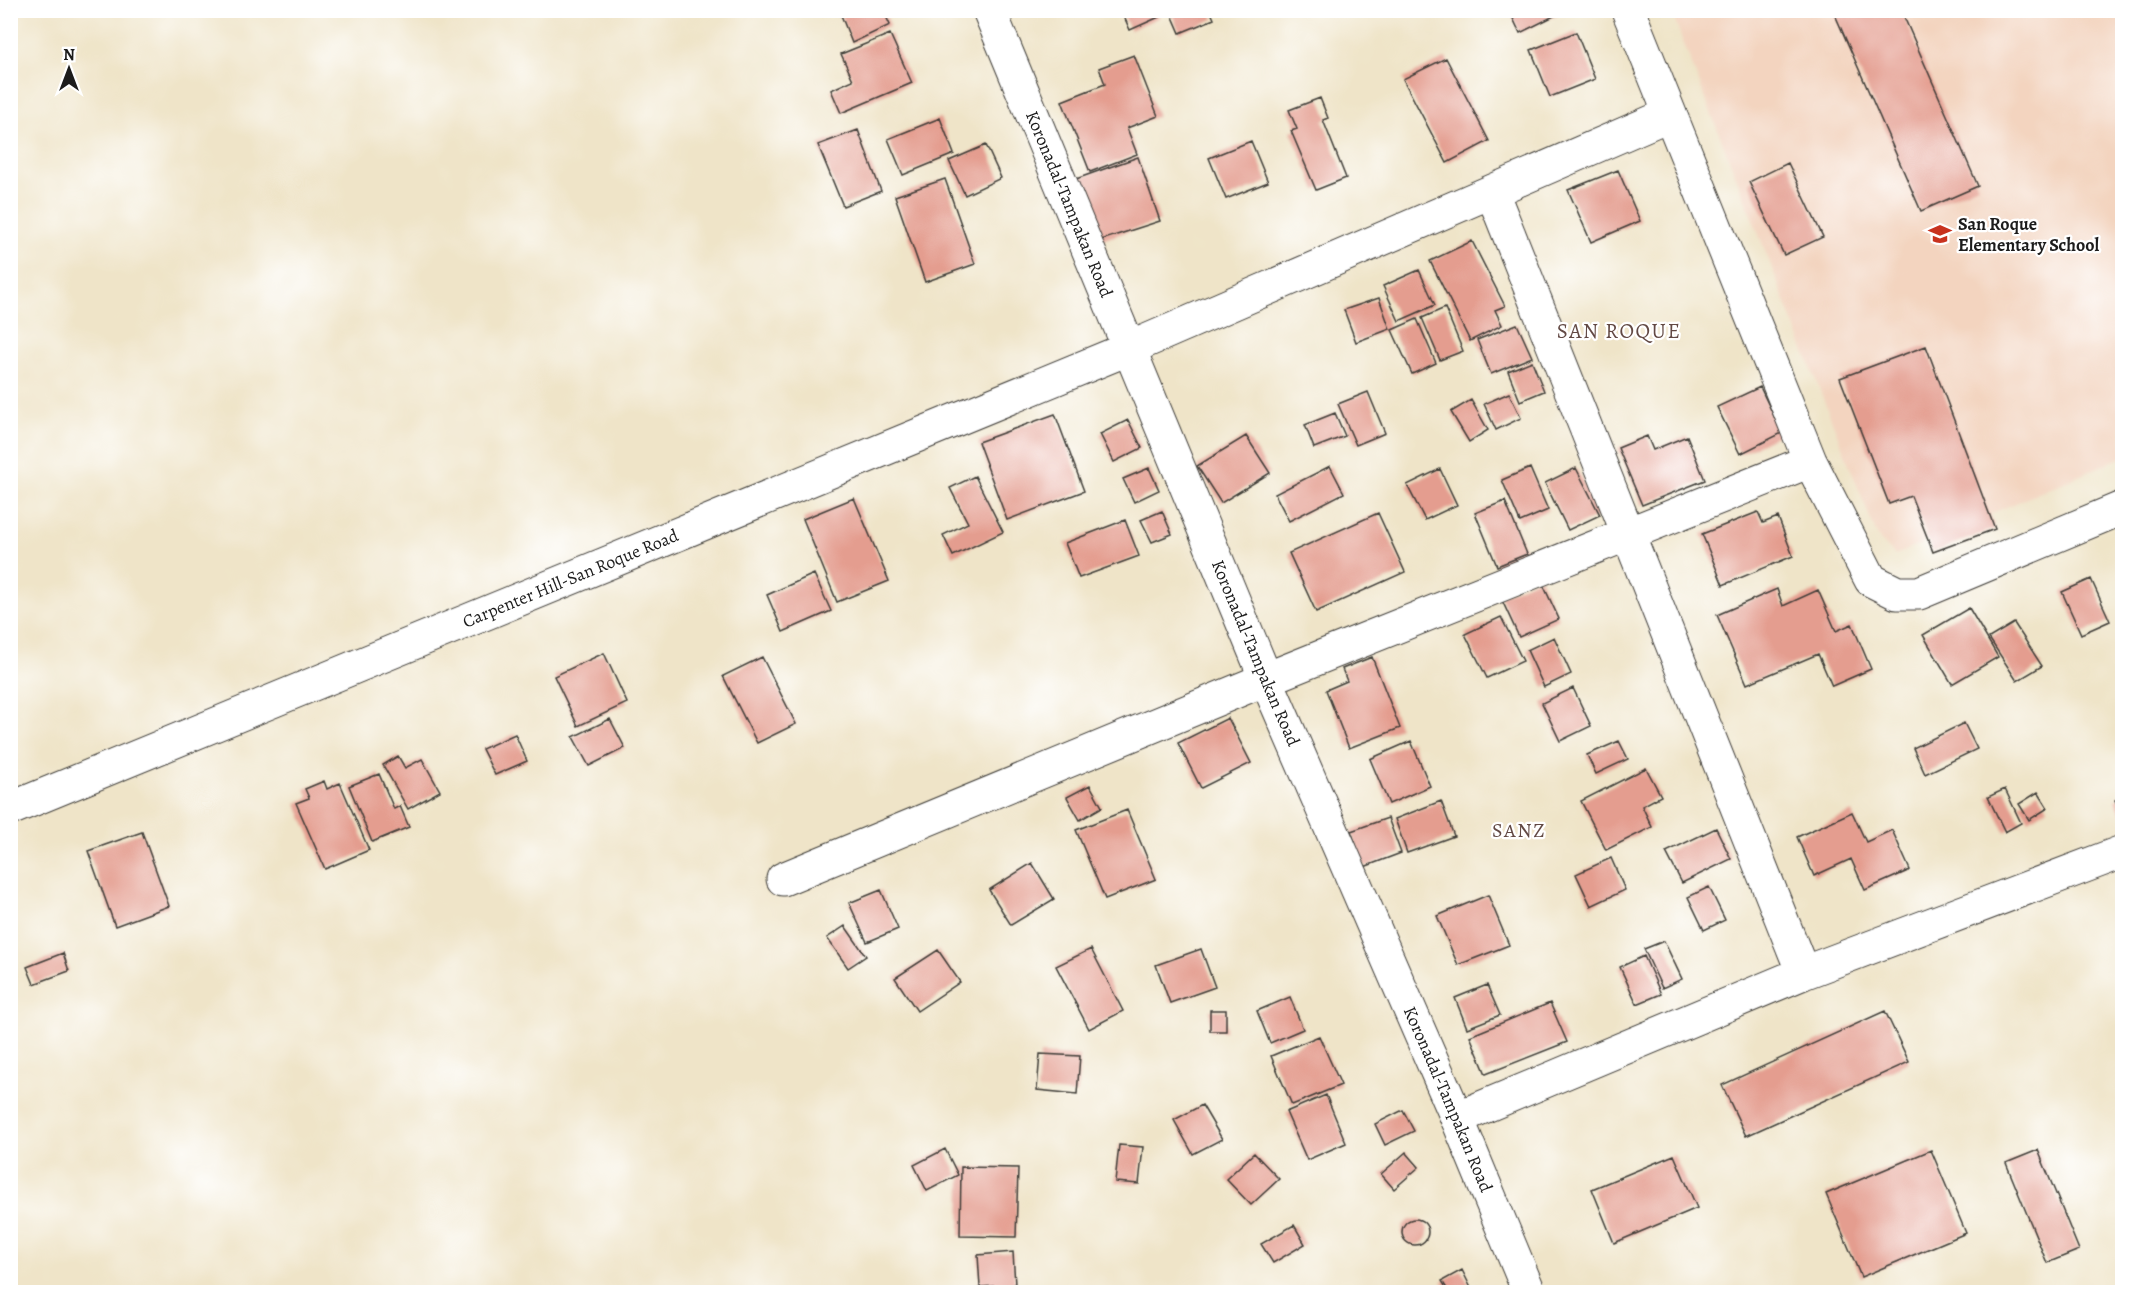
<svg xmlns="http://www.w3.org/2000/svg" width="2133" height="1303" viewBox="0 0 2133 1303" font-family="Alegreya,serif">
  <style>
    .built { fill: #f3d4bf }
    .building { fill: #e49d8f }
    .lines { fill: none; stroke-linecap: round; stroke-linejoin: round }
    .street-casing { stroke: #3c3a36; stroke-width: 35 }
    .secondary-casing { stroke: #3c3a36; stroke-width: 35 }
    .street { stroke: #fff; stroke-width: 33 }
    .secondary { stroke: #fff; stroke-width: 33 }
    .labels { text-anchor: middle; stroke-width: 4.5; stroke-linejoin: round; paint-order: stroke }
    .street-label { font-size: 18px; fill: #1c1c1c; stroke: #fff }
    .poi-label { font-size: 18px; font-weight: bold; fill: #1c1c1c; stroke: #fff; text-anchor: start }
    .neighbourhood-label { font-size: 20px; letter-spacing: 1.5px; fill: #624944; stroke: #fff }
    .quarter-label { font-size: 21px; letter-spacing: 1.5px; fill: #624944; stroke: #fff }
  </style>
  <rect width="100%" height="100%" fill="#fff"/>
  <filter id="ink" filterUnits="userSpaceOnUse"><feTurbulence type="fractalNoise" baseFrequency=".0167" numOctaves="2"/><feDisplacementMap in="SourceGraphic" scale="12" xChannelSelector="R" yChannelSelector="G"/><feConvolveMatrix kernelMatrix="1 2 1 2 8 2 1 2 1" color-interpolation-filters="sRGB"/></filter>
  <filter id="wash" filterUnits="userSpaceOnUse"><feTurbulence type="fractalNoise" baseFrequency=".008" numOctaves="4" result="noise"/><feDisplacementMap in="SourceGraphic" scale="24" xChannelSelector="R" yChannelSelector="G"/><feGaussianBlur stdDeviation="1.35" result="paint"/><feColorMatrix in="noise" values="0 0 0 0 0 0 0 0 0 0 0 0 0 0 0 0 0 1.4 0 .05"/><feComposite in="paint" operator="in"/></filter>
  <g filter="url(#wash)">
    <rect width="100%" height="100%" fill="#efe4c8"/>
    <path class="built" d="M1671,11H2122V457L1895,555L1878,538Z"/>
    <g id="blocks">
      <path class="building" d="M839,10H883L890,25L852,43Z
        M1121,10H1156L1159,17L1130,30Z
        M1170,10H1210L1214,19L1180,33Z
        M1509,10H1566L1520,33Z
        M1833,10H1901L1978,186L1921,211Z
        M1576,32L1595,79L1550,97L1531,50Z
        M890,34L912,83L841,113L831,90L853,80L841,54Z
        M1134,55L1158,116L1127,128L1137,154L1090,172L1062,101L1105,84L1099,68Z
        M1446,58L1489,141L1447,163L1403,79Z
        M1320,98L1328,118L1323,120L1346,178L1316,190L1291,131L1297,129L1289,110Z
        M940,118L954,154L903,175L888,139Z
        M858,130L881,191L843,206L818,145Z
        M1251,141L1268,182L1226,199L1209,158Z
        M986,145L1001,178L965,195L949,161Z
        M1138,157L1160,221L1098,241L1076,179Z
        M1788,163L1823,237L1784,255L1749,182Z
        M1618,170L1640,221L1591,242L1568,190Z
        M945,179L975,264L925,282L895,196Z
        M1472,241L1505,306L1495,310L1502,325L1470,341L1430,261Z
        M1419,270L1435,305L1399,321L1383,286Z
        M1379,298L1390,329L1356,342L1344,310Z
        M1445,308L1463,351L1440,360L1422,318Z
        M1417,319L1436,363L1412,374L1392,330Z
        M1517,324L1532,357L1491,374L1477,340Z
        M1926,346L1995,529L1933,552L1911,496L1889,504L1840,378Z
        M1532,361L1544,391L1520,401L1508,371Z
        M1760,387L1782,433L1740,454L1717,407Z
        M1368,392L1385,433L1356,445L1338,404Z
        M1509,393L1521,418L1496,430L1484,404Z
        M1471,400L1488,430L1469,442L1451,412Z
        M1335,413L1345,436L1314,448L1305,425Z
        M1055,414L1084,491L1007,520L978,442Z
        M1128,420L1142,448L1114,462L1100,434Z
        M1246,436L1270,473L1221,503L1197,466Z
        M1647,436L1653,450L1687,436L1705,480L1642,505L1618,448Z
        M1330,466L1344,493L1289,521L1275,494Z
        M1149,468L1159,490L1134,502L1123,479Z
        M1530,468L1548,510L1520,522L1502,480Z
        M1576,468L1600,515L1568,530L1545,483Z
        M1440,469L1457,505L1425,520L1407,485Z
        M975,476L1003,532L953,556L943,535L968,523L950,488Z
        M854,498L889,581L837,602L803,519Z
        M1505,501L1527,554L1497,566L1475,513Z
        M1162,511L1172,534L1152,542L1141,520Z
        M1758,512L1763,523L1778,517L1793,556L1723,585L1702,534Z
        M1378,513L1405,572L1316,612L1289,553Z
        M1125,520L1139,556L1079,578L1065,543Z
        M814,574L831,611L783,632L767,595Z
        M1540,578L1559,619L1519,637L1500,596Z
        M2091,579L2110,621L2081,634L2062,592Z
        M1777,589L1783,606L1818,590L1836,631L1852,624L1871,669L1832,686L1818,654L1747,684L1717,615Z
        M1969,608L1998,657L1952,684L1923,635Z
        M1501,617L1523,661L1487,678L1465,634Z
        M2014,623L2042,666L2017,681L1989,638Z
        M1554,637L1571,674L1544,687L1527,650Z
        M604,653L627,703L578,726L554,676Z
        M762,657L796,724L757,743L723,676Z
        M1372,657L1400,728L1349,748L1326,690L1347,681L1342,669Z
        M1573,688L1591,726L1560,741L1542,703Z
        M1228,718L1251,763L1201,788L1178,743Z
        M610,719L625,748L589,766L573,737Z
        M1964,723L1977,749L1925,774L1913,748Z
        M515,734L527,761L495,775L482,749Z
        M1411,741L1430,786L1389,804L1370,759Z
        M1619,741L1628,759L1596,774L1587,755Z
        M398,756L405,768L422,759L440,791L408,809L383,765Z
        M1646,768L1661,796L1642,806L1652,827L1606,850L1581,801Z
        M379,774L394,809L400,806L409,827L372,842L349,786Z
        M324,781L327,789L340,783L369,850L325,869L296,803L309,798L305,789Z
        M1090,785L1102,807L1080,820L1067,797Z
        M2005,789L2021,823L2005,832L1988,797Z
        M2038,792L2048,808L2029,820L2019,804Z
        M2122,796V814L2115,800Z
        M1441,801L1454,836L1407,853L1395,819Z
        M1127,810L1156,879L1105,899L1076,830Z
        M1852,812L1866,842L1892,830L1910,870L1865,890L1851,859L1814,876L1797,837Z
        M1388,818L1401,853L1364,867L1351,831Z
        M1716,828L1731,859L1682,883L1666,852Z
        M142,832L169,906L115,926L88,851Z
        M1611,858L1625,890L1591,906L1576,874Z
        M1032,863L1054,899L1011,925L989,890Z
        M1709,887L1725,920L1704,930L1688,897Z
        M881,890L898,929L867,942L849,903Z
        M1488,895L1509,945L1458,965L1437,916Z
        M845,926L866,956L848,968L827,938Z
        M1664,941L1682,979L1662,988L1644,949Z
        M1091,949L1123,1011L1089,1029L1056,966Z
        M1201,949L1215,987L1170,1003L1156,965Z
        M938,950L960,982L917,1011L895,978Z
        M63,953L69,971L34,984L27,967Z
        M1644,956L1661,994L1637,1004L1620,967Z
        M1487,985L1500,1015L1467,1028L1455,998Z
        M1290,997L1303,1029L1270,1043L1257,1011Z
        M1550,1003L1567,1042L1486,1074L1470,1036Z
        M1210,1010H1226V1031H1210Z
        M1885,1011L1909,1062L1746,1136L1722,1085Z
        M1319,1036L1341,1085L1292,1105L1271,1056Z
        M1040,1054L1080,1056L1077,1094L1037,1090Z
        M1326,1095L1346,1143L1307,1160L1286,1112Z
        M1202,1105L1222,1139L1193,1154L1174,1120Z
        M1403,1110L1414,1131L1385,1145L1375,1124Z
        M1119,1145L1143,1147L1139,1184L1115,1182Z
        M945,1149L958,1175L927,1191L914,1165Z
        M1931,1150L1966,1233L1861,1277L1826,1194Z
        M2038,1150L2079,1250L2047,1263L2006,1163Z
        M1406,1152L1419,1167L1394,1189L1381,1174Z
        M1254,1153L1279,1179L1251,1205L1226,1179Z
        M1674,1155L1697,1208L1614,1243L1592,1189Z
        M961,1167L1018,1168L1016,1237L960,1236Z
        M1402 1232a13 13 0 1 1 26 0a13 13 0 1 1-26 0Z
        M1294,1225L1305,1244L1273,1263L1261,1244Z
        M1013,1252L1015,1285L980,1287L978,1255Z
        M1462,1270L1472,1290L1467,1292H1449L1442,1281Z"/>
    </g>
  </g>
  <g filter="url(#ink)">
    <use href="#blocks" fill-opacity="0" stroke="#3c3a36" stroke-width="1.5"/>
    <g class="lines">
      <g class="street-casing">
        <path id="street" d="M1628,10L1810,461L1871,580L1897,593H1919L2122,508
          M1492,192L1803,973
          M1130,348L1668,115
          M783,879L1266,679L1810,461
          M1457,1118L1803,973L2122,852"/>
      </g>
      <g class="secondary-casing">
        <g id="secondary">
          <path id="s1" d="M989,10L1266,679L1457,1118L1529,1292"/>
          <path id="s2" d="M10,809L1130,348"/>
        </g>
      </g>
      <use href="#street" class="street"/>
      <use href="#secondary" class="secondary"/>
    </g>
  </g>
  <defs>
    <g id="school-bare" transform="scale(1.8)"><path d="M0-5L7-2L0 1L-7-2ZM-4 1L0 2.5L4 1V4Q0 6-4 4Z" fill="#c8321e" stroke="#fff" stroke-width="2.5" paint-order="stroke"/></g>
  </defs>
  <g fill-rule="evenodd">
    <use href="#school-bare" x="1940" y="234"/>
  </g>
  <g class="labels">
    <g class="street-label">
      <text dy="6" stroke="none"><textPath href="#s1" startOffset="210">Koronadal-Tampakan Road</textPath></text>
      <text dy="6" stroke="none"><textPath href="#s2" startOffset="606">Carpenter Hill-San Roque Road</textPath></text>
      <text dy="6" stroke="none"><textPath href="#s1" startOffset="696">Koronadal-Tampakan Road</textPath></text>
      <text dy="6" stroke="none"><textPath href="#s1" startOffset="1182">Koronadal-Tampakan Road</textPath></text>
    </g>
    <g class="poi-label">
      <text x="1958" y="230">San Roque<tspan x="1958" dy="21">Elementary School</tspan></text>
    </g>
    <g class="neighbourhood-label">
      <text x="1519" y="837">SANZ</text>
    </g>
    <g class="quarter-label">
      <text x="1619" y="338">SAN ROQUE</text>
    </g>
  </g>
  <rect width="2133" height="1303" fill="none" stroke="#fff" stroke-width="36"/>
  <g transform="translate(69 69)" stroke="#ffffff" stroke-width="4.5" paint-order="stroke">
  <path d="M0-4.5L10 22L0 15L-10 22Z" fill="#1c1c1c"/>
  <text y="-9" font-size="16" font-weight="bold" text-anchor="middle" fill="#1c1c1c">N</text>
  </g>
</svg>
